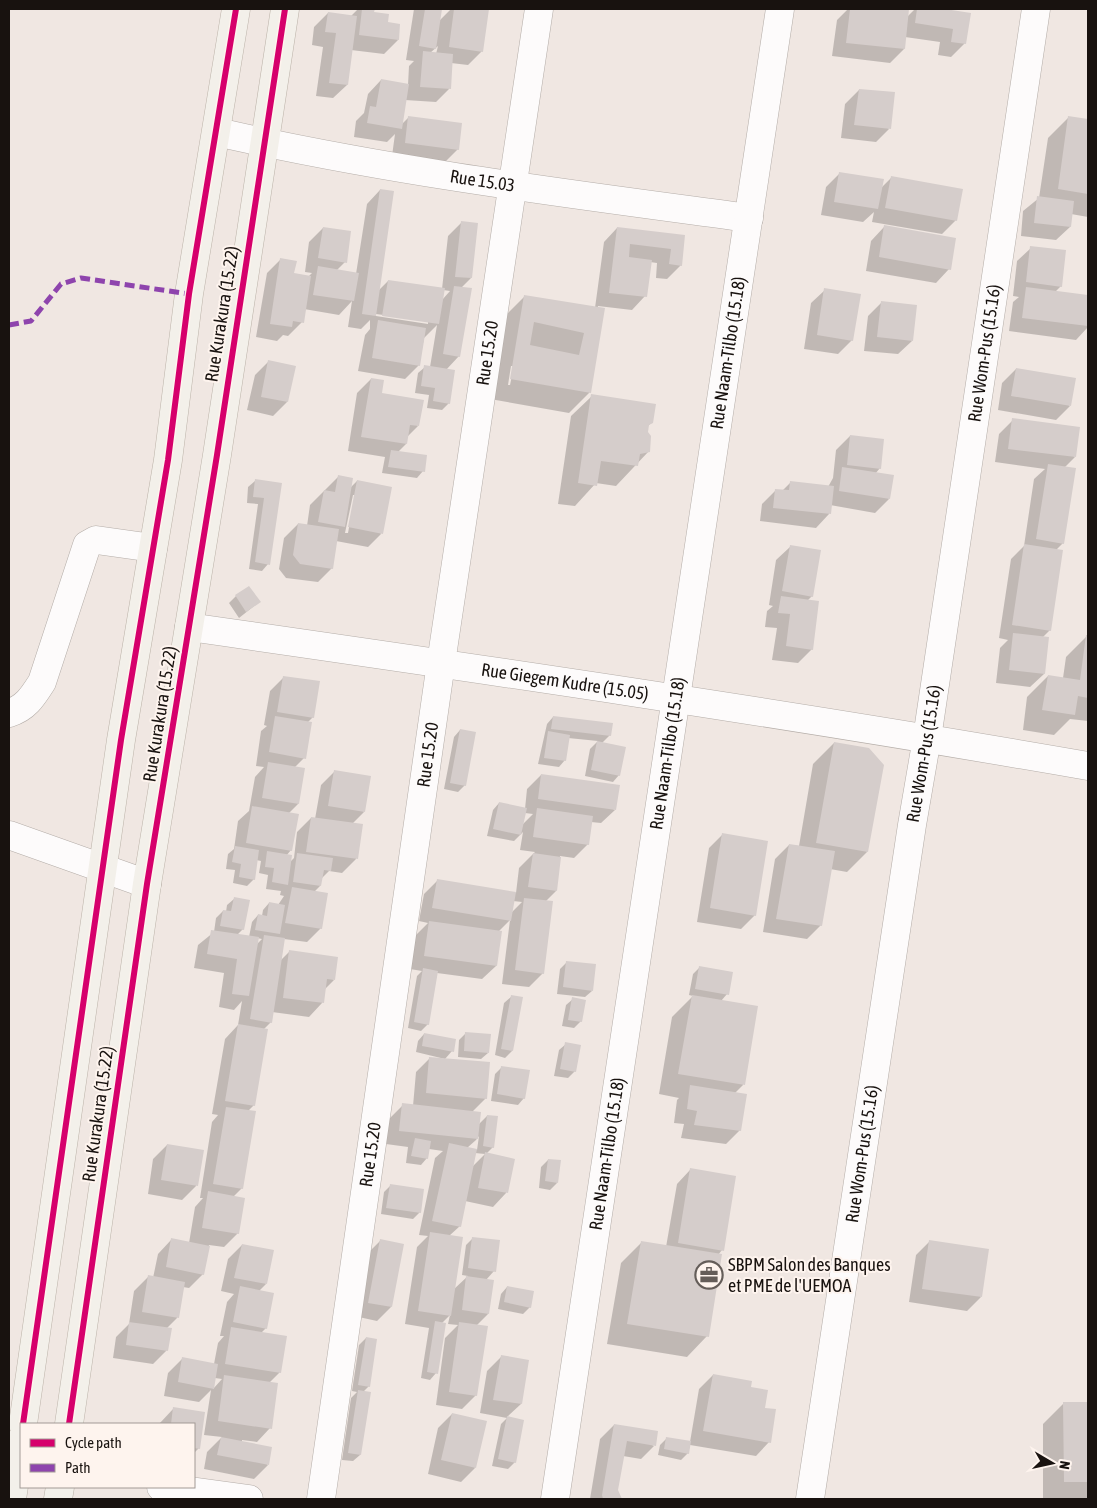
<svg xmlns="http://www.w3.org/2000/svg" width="1097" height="1508" viewBox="0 0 1097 1508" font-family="'Asap Condensed',sans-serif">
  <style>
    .shadow { fill: #0003; fill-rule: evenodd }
    .building { fill: #d5cdcb; fill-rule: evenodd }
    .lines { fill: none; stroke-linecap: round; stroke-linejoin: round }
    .minor-casing { stroke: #b4ada8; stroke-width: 29 }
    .major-casing { stroke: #bbb2a8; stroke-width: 29 }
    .minor { stroke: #fdfbfb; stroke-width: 28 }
    .major { stroke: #f3f0ea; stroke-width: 28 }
    .quiet { stroke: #8e44ad; stroke-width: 5; stroke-dasharray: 10 5; stroke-linecap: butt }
    .cycleway-casing { stroke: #fef4ee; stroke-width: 9 }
    .cycleway { stroke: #d6006c; stroke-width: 6 }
    .labels { text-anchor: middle; stroke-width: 4; stroke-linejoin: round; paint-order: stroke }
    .street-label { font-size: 18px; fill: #18120f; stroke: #fef4ee }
    .poi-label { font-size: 18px; fill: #18120f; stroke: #fef4ee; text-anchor: start }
  </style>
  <rect width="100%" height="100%" fill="#f0e7e2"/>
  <path class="shadow" d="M358,9H373V13L386,24L398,40L384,54L351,50L347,85L333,98L316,96L323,47L312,45L314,27L328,13L351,16Z
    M414,9H441L439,21L451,9H488L482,51L468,65L451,63L449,89L436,102L405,100L401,125L409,117L458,149L444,163L392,156L395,134L387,142L354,137L356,121L364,113L368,94L381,80L408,85L409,66L414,61L406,60ZM438,46L436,54L430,53Z
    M848,9H908L907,17L915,9H936L970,14L965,43L951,57L938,55L940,42L905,37L904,49L890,63L832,56L837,20Z
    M859,90L889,129L876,142L841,138L845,104Z
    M1069,117L1088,120V217L1071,214L1070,227L1056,240L1021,236L1023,211L1039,198L1048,138Z
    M840,173L881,188L891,178L956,220L942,234L872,222L874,212L863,222L821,215L826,187Z
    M380,190L378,291L388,281L442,289L448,236L462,222L471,278L461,288L459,356L446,370L449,403L442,410L427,408L429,395L415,393L418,373L425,367H430L437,325L424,338L419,365L405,379L358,371L365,335L370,329V320L361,329L348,327L352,301L339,315L304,309L302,322L288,336L283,335L277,341L256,337L267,273L281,259L293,274L308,277L312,273L305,272L309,242L323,228L345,262L337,270L356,274L367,204ZM443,290L450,291L442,300ZM376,314L428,321V324L376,316Z
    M884,227L949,269L936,283L866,271L871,241Z
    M617,228L684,236L681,265L667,279L656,278L657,263L650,262L645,296L632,310L598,306L590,392L569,413L490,399L504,317L525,296L595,308L604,242ZM511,366H514L510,385H508Z
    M1031,248L1061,286L1055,292L1088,297V327L1076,340L1009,331L1013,302L1019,297L1013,296L1017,261Z
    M825,290L852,340L838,354L804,349L811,303Z
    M882,302L912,341L898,354L864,351L868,316Z
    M269,361L294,367L287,402L273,416L247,410L255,375Z
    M1016,369L1070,406L1056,420L998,410L1002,383Z
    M371,379L380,394L418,426L407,437L406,444L398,452L423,471L417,478L382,473L385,457L348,451L357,393Z
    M592,396L652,422L647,427L649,451L616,486L596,483L575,506L558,504L571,416Z
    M1013,420L1075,457L1064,468L1063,543L1056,550L1050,630L1042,638L1044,674L1030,687L996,683L1000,648L1008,640L999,638L1011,559L1024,546L1034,479L1045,469L995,462L999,434Z
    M850,436L880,468L875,474L889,499L875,513L830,505L829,514L816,528L760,521L762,504L776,490L782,491L791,482L828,487L833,478L836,450Z
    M339,476L350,488L357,481L381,534L368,547L336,541L332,568L318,582L286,578L279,569L284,538L298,524L307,526L310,505ZM353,495H355L348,533H345Z
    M255,481L281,484L268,564L262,571L249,569L258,504L247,503L248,487Z
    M790,547L812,596L807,601L812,649L798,663L772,660L777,628L765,627L767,611L773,606L769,605L776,560Z
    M236,596L259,602L239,618L229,603Z
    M1087,636L1088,721L1070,719L1054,735L1023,730L1027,697L1048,676L1063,678L1066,657Z
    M284,677L313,717L308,722L304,758L295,767L298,804L288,814L291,850L286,856L290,862L294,858L297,832L311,818L315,819L321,785L335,771L364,812L352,824L361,825L356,859L342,873L329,871L321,879L320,886L314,892L321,928L307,942L284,939L281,960L289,952L334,980L324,990L322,1003L309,1017L272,1012L271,1022L264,1029L254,1105L248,1111L242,1188L233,1197L238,1233L224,1247L209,1245L203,1274L189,1288L183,1287L177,1318L166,1329L167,1350L153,1364L113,1358L116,1337L129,1324L134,1291L148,1277L153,1278L158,1254L171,1240L189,1243L195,1207L203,1198H200L212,1122L218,1115L212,1114L225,1039L238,1025L242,1001L234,1010L219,1007L224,973L194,968L198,945L214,932L216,918L223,911L226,912L227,905L234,899L243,929L237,935L249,937L252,922L258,915L262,916L263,910L269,903L278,905L284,896L280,895L281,891L266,889L268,875L259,873L261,861L256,860L254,879L247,886L233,883L235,870L226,869L228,854L234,849L238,821L249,811L255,777L264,767L256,766L261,731L267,726L264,725L270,691ZM257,938L262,939L256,945Z
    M553,717L610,735L602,743L619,775L613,782L585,776L590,749L598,741L568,738L565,760L559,767L538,764L547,724Z
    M460,730L465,785L458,792L444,789L454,737Z
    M834,743L867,852L847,872L830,869L821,925L807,939L763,932L775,859L789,845L799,846L813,764Z
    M541,775L615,810L601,823L591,822L588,844L574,858L560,856L556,891L545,902L543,973L529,987L502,984L510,920L498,932L496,966L482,979L437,973L428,1024L421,1031L408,1028L417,976L422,971L410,969L415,936L428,923L419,921L424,894L438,880L516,893L519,868L535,852L520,850L523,832L514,841L487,836L493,810L499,803L525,809L527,789ZM525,813L533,814L522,825ZM513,901L522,902L511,913Z
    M723,834L755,915L741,929L697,922L709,848Z
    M567,962L592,991L585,997L557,994L560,969Z
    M700,967L727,994L721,1001L743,1085L735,1093L740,1130L726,1144L681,1138L684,1124L674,1123L677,1100L679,1098L659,1094L672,1017L693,996L689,995L693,974Z
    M511,997L522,998L512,1051L505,1058L495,1055L504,1003Z
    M573,999L581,1021L574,1028L562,1026L566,1005Z
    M466,1033L488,1053L481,1059L458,1057L459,1040Z
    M424,1034L452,1051L445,1059L416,1052L418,1041Z
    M566,1044L575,1071L568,1078L554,1076L559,1050Z
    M430,1058L486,1098L472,1112L478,1125L487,1116L493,1147L486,1154L513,1160L506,1193L493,1207L465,1201L460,1226L449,1236L453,1290L468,1276L462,1275L466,1245L473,1238L494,1271L486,1280L488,1314L476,1326V1395L462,1409L436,1405L445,1338L458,1325L448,1324L450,1315L441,1324L436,1373L430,1380L421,1378L429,1328L405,1324L417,1247L428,1236L419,1235L435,1158L443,1151L429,1149L427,1158L421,1165L406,1163L408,1147L386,1144L389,1119L403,1105L413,1106L416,1072ZM479,1136L477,1150L467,1148L476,1140ZM475,1153L485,1154L472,1167Z
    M502,1067L524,1098L518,1105L491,1101L495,1074Z
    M167,1145L202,1151L196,1186L182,1200L148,1194L153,1159Z
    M548,1160L557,1183L550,1190L539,1188L541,1167Z
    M690,1170L722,1250L718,1255L707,1336L687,1357L607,1344L621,1263L641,1243L666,1247L677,1184Z
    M391,1185L420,1212L413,1219L381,1214L384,1192Z
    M380,1241L402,1245L391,1307L377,1321L354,1316L366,1255Z
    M930,1241L981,1297L967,1311L909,1302L916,1255Z
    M242,1245L266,1284L259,1291L266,1328L261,1333L280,1372L269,1383L270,1428L257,1442L242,1440V1442L268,1465L254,1479L204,1469L207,1452L222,1437L204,1435L211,1390L199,1402L164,1396L168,1373L182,1359L214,1364L218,1343L224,1336H220L227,1302L234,1294L221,1291L228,1259ZM215,1378L222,1379L213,1389Z
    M507,1287L530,1307L523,1314L498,1309L501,1294Z
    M366,1338L369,1386L363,1392L360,1455L353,1461L342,1460L351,1398L357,1392L352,1391L359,1345Z
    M501,1357L528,1361L521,1404L507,1417L523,1421L515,1462L508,1469L492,1466L501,1424L507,1418L480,1413L487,1371Z
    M713,1375L750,1388L764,1409L769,1442L756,1456L690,1445L688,1453L681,1460L658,1455L660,1445L667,1438L690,1442L699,1389Z
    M1088,1403V1499H1043V1424L1063,1404Z
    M174,1408L203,1413L199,1448L194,1453V1424H159Z
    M452,1414L475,1468L461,1482L428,1474L438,1428Z
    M614,1425L654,1446L641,1459L623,1456L617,1491L620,1499H590L600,1439Z"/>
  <path class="building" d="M362,9H375L374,12L389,14L388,22L400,24L399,40L359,35Z
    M425,9H442L436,49L419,46Z
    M454,9H489L483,52L449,47Z
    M850,9H909L905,49L846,43Z
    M917,9H945L971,13L966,44L951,42L953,29L915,23Z
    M328,12L357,16L348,85L329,83L336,33L325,32Z
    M423,51L453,54L451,89L420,87Z
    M381,79L409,84L402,129L367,123L370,106L376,107Z
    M859,89L895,92L891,129L854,125Z
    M408,116L462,123L459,150L405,143Z
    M1068,116L1088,119V194L1058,189Z
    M839,172L884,179L878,209L834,202Z
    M891,176L963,189L957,221L885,208Z
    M380,189L394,191L376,316L362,314Z
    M1037,196L1074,201L1071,227L1034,223Z
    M461,221L478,223L472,278L455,277Z
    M884,225L956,238L951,270L879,257Z
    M323,227L351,231L347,263L318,258Z
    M617,227L685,235L682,266L669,264L671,249L630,244L629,257L652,260L647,297L609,293Z
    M1030,246L1066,250L1062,287L1026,282Z
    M280,258L297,261L294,273L311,276L304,323L293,321L292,327L270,324Z
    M318,266L359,273L354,301L313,295Z
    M388,280L445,288L439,324L382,316Z
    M454,286L472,288L460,357L443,354Z
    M1026,287L1088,295V326L1022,318Z
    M824,288L861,294L853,341L817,335Z
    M524,295L605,308L591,393L510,379ZM534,322L584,333L579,355L530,345Z
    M881,301L917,305L913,341L877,337Z
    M378,320L426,328L420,366L372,358Z
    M268,360L296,366L288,402L261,397Z
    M424,365L455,370L450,404L433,401L435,388L421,386Z
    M1016,368L1076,378L1071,406L1011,396Z
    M371,378L384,380L382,393L424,400L419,426L410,425L407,444L361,437Z
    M591,394L656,404L653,423L649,425L648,432L651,436L650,452L640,454L638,466L601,461L597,486L578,483Z
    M1012,418L1080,427L1076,457L1008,449Z
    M850,435L884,439L881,469L847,465Z
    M391,450L427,455L425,472L388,467Z
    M1048,464L1076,468L1064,544L1036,539Z
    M842,467L894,475L890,499L839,491Z
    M338,475L353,478L345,527L318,522L324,490L335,492Z
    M255,479L282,483L270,565L255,562L264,498L253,497Z
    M357,480L392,487L383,534L348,527Z
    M790,481L834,486L831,514L773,508L775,489L789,490Z
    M298,523L339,529L333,569L300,564L293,555Z
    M1024,544L1063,550L1051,631L1012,625Z
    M790,545L821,550L813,597L782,591Z
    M249,586L261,602L246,612L235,595Z
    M781,596L819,601L813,650L786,646L790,614L778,613Z
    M1013,633L1049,637L1045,674L1009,670Z
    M1086,635H1088V698L1078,696L1075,715L1042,710L1048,675L1080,680Z
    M283,676L320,681L314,718L277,712Z
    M275,716L312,722L306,759L269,752Z
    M553,716L613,723L611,736L551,729Z
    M460,729L476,732L466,786L450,783Z
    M548,731L570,735L566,761L544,758Z
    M597,741L626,747L620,776L591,770Z
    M834,742L869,748L884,765L868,852L816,843Z
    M268,762L305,768L299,804L262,798Z
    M334,770L371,776L365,812L328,806Z
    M541,774L620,785L616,810L538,799Z
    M499,802L527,808L521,835L493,829Z
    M252,806L299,814L292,851L246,843Z
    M537,808L593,816L589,845L533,837Z
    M311,817L363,824L358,859L306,852Z
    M722,833L768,841L756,916L710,908Z
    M789,844L835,851L822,926L776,919Z
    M235,846L259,850L255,880L239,877L241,864L232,862Z
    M267,851L292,855L288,885L272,882L274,868L265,867Z
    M297,853L333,858L331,871L324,870L321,886L293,882Z
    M533,853L561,857L557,891L528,887Z
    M437,879L516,892L511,921L432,908Z
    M292,887L328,893L322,929L285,923Z
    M234,897L250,900L244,930L220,926L223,910L231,911Z
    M524,898L553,901L544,974L515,970Z
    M269,902L285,905L280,934L255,930L258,914L267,916Z
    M429,921L502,931L497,966L424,956Z
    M211,930L259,937L249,996L232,994L237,959L207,954Z
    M264,935L285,938L272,1023L250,1019Z
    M289,950L338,957L335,980L327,979L324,1003L283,998Z
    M566,961L596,964L593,991L563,987Z
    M699,966L733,972L729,995L695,989Z
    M423,968L438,971L429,1025L414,1022Z
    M511,995L523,997L513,1051L501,1049Z
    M692,995L758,1006L745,1085L678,1074Z
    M572,997L586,1000L582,1022L568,1020Z
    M238,1024L268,1029L255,1106L225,1101Z
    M465,1032L491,1034L489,1053L464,1051Z
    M424,1033L456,1039L454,1052L422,1046Z
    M565,1042L581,1045L576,1072L560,1069Z
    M429,1057L490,1062L487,1099L426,1093Z
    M501,1066L530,1070L525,1099L497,1094Z
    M690,1085L747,1094L741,1131L694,1125L697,1111L687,1109Z
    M402,1103L481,1112L478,1139L399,1131Z
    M226,1107L256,1111L243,1189L213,1184Z
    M487,1115L498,1116L494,1148L483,1146Z
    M415,1138L431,1141L428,1159L411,1156Z
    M449,1143L477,1149L461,1227L432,1221Z
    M167,1144L204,1150L198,1186L161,1180Z
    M485,1152L515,1159L508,1193L478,1188Z
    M548,1159L561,1160L558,1183L545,1181Z
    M690,1168L736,1176L724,1251L678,1243Z
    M390,1184L424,1189L421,1213L386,1208Z
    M208,1191L245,1198L239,1234L202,1228Z
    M430,1232L463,1237L451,1316L418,1311Z
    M472,1237L500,1240L496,1272L468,1268Z
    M171,1238L210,1246L204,1275L166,1267Z
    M380,1239L404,1244L392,1307L368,1303Z
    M929,1240L989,1249L982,1297L922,1289Z
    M641,1241L722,1254L709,1337L627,1324Z
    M242,1244L274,1250L267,1284L234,1278Z
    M148,1275L185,1282L179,1318L142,1312Z
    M466,1276L494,1280L489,1314L462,1310Z
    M240,1286L274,1293L267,1329L233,1322Z
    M507,1286L534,1291L531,1308L504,1302Z
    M435,1321L446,1323L438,1374L427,1372Z
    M129,1322L172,1328L168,1351L126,1345Z
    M459,1322L488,1326L477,1396L449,1392Z
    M231,1327L287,1336L281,1373L225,1364Z
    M366,1337L377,1339L370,1387L358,1385Z
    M501,1355L529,1360L522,1404L493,1400Z
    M182,1357L218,1364L214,1389L178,1382Z
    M713,1374L752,1381L751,1387L768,1390L765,1408L776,1409L771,1443L703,1431Z
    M224,1375L278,1383L272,1429L218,1421Z
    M358,1390L371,1392L361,1455L348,1453Z
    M1063,1402H1088V1482H1064Z
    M173,1407L205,1412L200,1449L194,1448V1424H171Z
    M452,1413L487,1421L476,1468L441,1460Z
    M507,1416L524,1420L516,1463L498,1459Z
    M614,1424L658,1431L656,1446L627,1441L618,1490L622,1499H603L602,1495Z
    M221,1437L272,1447L269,1465L217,1455Z
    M666,1437L691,1441L689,1454L664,1449Z"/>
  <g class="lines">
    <g class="minor-casing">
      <g id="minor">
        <path id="s1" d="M217,132C392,172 571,194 749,218"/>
        <path id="s2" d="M189,627C489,670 789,714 1088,766"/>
        <path d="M9,713C26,708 33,696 42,682L87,545L96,540L153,548"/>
        <path d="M9,835L147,884"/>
        <path d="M161,1487L249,1499"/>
        <path id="s3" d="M321,1499L441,663L539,9"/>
        <path id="s4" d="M555,1499L780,9"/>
        <path id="s5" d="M810,1499L912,825L927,738L1036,9"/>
      </g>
    </g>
    <g class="major-casing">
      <path id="major" d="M23,1424L121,740L168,460L189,294L236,9
        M69,1424L147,884L217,455L285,9
        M12,1499L21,1440
        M58,1499L60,1487"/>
    </g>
    <use href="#minor" class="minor"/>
    <use href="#major" class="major"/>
    <path class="quiet" d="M9,325L31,321L61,284L81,278L189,294"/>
    <g class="cycleway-casing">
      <path id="cycleway" d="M23,1424L121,740L168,460L189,294L236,9
        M69,1424L147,884L217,455L285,9"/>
    </g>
    <use href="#cycleway" class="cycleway"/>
  </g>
  <defs>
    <g id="office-ring" transform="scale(1.4375)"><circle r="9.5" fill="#fef4ee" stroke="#645d59" stroke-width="1.5"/><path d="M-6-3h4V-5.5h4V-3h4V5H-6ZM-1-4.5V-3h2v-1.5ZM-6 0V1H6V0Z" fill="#645d59"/></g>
  </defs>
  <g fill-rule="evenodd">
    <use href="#office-ring" x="709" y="1275"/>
  </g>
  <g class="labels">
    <g class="street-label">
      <text dy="6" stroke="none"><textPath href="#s1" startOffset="270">Rue 15.03</textPath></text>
      <text transform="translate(222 314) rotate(-81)" y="6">Rue Kurakura (15.22)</text>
      <text dy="6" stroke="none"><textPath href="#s3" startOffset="1158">Rue 15.20</textPath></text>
      <text dy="6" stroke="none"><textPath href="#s4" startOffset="1159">Rue Naam-Tilbo (15.18)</textPath></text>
      <text dy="6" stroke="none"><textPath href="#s5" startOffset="1159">Rue Wom-Pus (15.16)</textPath></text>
      <text dy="6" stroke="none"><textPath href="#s2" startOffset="380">Rue Giegem Kudre (15.05)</textPath></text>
      <text transform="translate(160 714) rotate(-81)" y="6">Rue Kurakura (15.22)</text>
      <text dy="6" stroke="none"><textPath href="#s3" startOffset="752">Rue 15.20</textPath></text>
      <text dy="6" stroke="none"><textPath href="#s4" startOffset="754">Rue Naam-Tilbo (15.18)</textPath></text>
      <text dy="6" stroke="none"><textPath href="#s5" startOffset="754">Rue Wom-Pus (15.16)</textPath></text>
      <text transform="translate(98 1114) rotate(-82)" y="6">Rue Kurakura (15.22)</text>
      <text dy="6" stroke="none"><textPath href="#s5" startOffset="349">Rue Wom-Pus (15.16)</textPath></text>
      <text dy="6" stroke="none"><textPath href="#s3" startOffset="348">Rue 15.20</textPath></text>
      <text dy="6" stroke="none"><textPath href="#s4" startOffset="349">Rue Naam-Tilbo (15.18)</textPath></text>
    </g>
    <g class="poi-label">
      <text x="728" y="1271">SBPM Salon des Banques<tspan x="728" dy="21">et PME de l'UEMOA</tspan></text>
    </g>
  </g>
  <rect width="1097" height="1508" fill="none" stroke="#18120f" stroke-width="20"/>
  <rect x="20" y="1423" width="175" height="65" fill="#fef4ee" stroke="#a29a95"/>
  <rect x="30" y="1439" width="25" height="8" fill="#d6006c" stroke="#a29a95"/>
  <text x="65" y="1448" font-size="15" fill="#18120f">Cycle path</text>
  <rect x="30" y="1464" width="25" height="8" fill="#8e44ad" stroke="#a29a95"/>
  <text x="65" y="1473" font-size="15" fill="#18120f">Path</text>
  <g transform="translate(1052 1463) rotate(99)" stroke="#fef4ee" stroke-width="4" paint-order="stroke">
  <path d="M0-4L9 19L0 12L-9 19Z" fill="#18120f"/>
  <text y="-8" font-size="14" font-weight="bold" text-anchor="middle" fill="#18120f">N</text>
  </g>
</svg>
